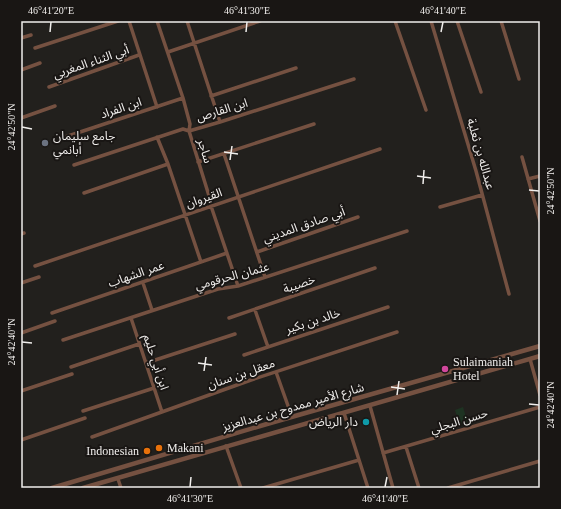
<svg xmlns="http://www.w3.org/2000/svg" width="561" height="509" viewBox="0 0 561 509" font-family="'Times New Roman','Noto Sans Arabic',serif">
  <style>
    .green { fill: #1e3322 }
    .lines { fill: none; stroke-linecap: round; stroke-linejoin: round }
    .minor { stroke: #755141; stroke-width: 3.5 }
    .tertiary { stroke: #755141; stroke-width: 4.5 }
    .ticks { fill: none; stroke: #f0eeec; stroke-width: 1.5 }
    .worship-dot { fill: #6b7280; stroke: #191614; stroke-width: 1.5 }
    .hotel-dot { fill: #d1479c; stroke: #191614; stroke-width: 1.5 }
    .culture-dot { fill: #0f9aa8; stroke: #191614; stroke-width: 1.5 }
    .food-dot { fill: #e8710a; stroke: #191614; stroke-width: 1.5 }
    .labels { text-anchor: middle; stroke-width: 4; stroke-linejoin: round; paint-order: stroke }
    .street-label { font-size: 12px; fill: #f0eeec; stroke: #191614 }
    .poi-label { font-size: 12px; fill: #f0eeec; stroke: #191614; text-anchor: start }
    .neatline { fill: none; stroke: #f0eeec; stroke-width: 1.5 }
    .ticks-label { font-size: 10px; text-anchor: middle; fill: #f0eeec }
  </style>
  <rect width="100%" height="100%" fill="#22201d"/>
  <path class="green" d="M463,407L468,424L460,426L455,410Z"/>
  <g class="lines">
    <path class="minor" d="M129,21L157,107
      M157,21L183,98L190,124L189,131L210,199L211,206L238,286
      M187,21L220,122
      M395,21L426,110
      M431,21L476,171L509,294
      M457,21L481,92
      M501,21L519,79
      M21,38L31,35
      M35,48L118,21
      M168,52L260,21
      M21,70L40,63
      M49,87L139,55
      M211,96L296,68
      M21,118L55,106
      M65,137L183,98
      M157,137L168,164L201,262
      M224,154L265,277
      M522,157L540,221
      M198,162L314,124
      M74,165L183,129L189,131L220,122L354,79
      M528,179L540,176
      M84,193L168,164
      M440,207L482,195
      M21,234L24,233
      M257,252L358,217
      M35,266L380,149
      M21,283L39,277
      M143,283L152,310
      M255,310L268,347
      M52,313L227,253
      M131,318L162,412
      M229,318L375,268
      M21,333L55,321
      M63,340L218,289L238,286L407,231
      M244,355L388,307
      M530,359L540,395
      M146,363L235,334
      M71,367L139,344
      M276,372L292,417
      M21,391L72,374
      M370,406L393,488
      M83,411L154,388
      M344,413L368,488
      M92,437L251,380L397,332
      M21,440L85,418
      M226,446L241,488
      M406,447L419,488
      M383,453L540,407
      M118,479L121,488
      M263,488L359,460
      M448,488L540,461"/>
    <path class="tertiary" d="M52,488L267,424L540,346
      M83,488L540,356"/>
  </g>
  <path class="ticks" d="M50,32L51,22M246,32L247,22M441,32L443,22M22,127L32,129M224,152L238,154M230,160L232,146M417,176L431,178M423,184L424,170M529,190L539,191M22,342L32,343M198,363L212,365M204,371L206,357M391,387L405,389M397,395L399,381M529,404L539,405M190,487L191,477M385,487L387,477"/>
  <circle class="worship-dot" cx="45" cy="143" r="4"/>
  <circle class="hotel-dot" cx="445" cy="369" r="4"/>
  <circle class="culture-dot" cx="366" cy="422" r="4"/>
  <g class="food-dot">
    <circle cx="159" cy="448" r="4"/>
    <circle cx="147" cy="451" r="4"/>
  </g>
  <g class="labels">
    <g class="street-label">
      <text transform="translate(91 62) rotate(-19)" y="4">أبي الثناء المغربي</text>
      <text transform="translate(121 108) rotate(-18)" y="4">ابن الفراد</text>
      <text transform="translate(222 110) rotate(-17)" y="4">ابن القارص</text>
      <text transform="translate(205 151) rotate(73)" y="4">ساجر</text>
      <text transform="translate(481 154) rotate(74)" y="4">عبدالله بن ثعلبة</text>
      <text transform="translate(204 198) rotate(-19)" y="4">القيروان</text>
      <text transform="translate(304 225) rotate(-19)" y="4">أبي صادق المديني</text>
      <text transform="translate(136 274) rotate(-19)" y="4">عمر الشهاب</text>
      <text transform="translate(232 276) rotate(-15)" y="4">عثمان الحرقومي</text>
      <text transform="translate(299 284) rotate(-19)" y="4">خصيبة</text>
      <text transform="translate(313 321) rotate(-18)" y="4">خالد بن بكير</text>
      <text transform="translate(156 362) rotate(72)" y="4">ابن أبي حليم</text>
      <text transform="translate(241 374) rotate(-19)" y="4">معقل بن سنان</text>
      <text transform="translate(293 407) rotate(-16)" y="4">شارع الأمير ممدوح بن عبدالعزيز</text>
      <text transform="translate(459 421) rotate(-17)" y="4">حسن البجلي</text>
    </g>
    <g class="poi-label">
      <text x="53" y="140">جامع سليمان<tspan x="53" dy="14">أبانمي</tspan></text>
      <text x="453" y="366">Sulaimaniah<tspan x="453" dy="14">Hotel</tspan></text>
      <text x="358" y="426" text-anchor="end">دار الرياض</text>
      <text x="167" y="452">Makani</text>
      <text x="139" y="455" text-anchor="end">Indonesian</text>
    </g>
  </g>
  <rect width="561" height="509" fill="none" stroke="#191614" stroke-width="44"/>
  <rect x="22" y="22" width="517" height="465" class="neatline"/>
  <g class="ticks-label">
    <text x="51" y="14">46°41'20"E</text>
    <text x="247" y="14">46°41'30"E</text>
    <text x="443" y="14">46°41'40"E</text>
    <text transform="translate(11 127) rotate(-90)" y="4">24°42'50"N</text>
    <text transform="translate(550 191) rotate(-90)" y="4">24°42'50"N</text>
    <text transform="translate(11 342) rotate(-90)" y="4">24°42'40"N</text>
    <text transform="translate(550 405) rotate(-90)" y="4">24°42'40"N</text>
    <text x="190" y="502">46°41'30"E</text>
    <text x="385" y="502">46°41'40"E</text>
  </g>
</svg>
